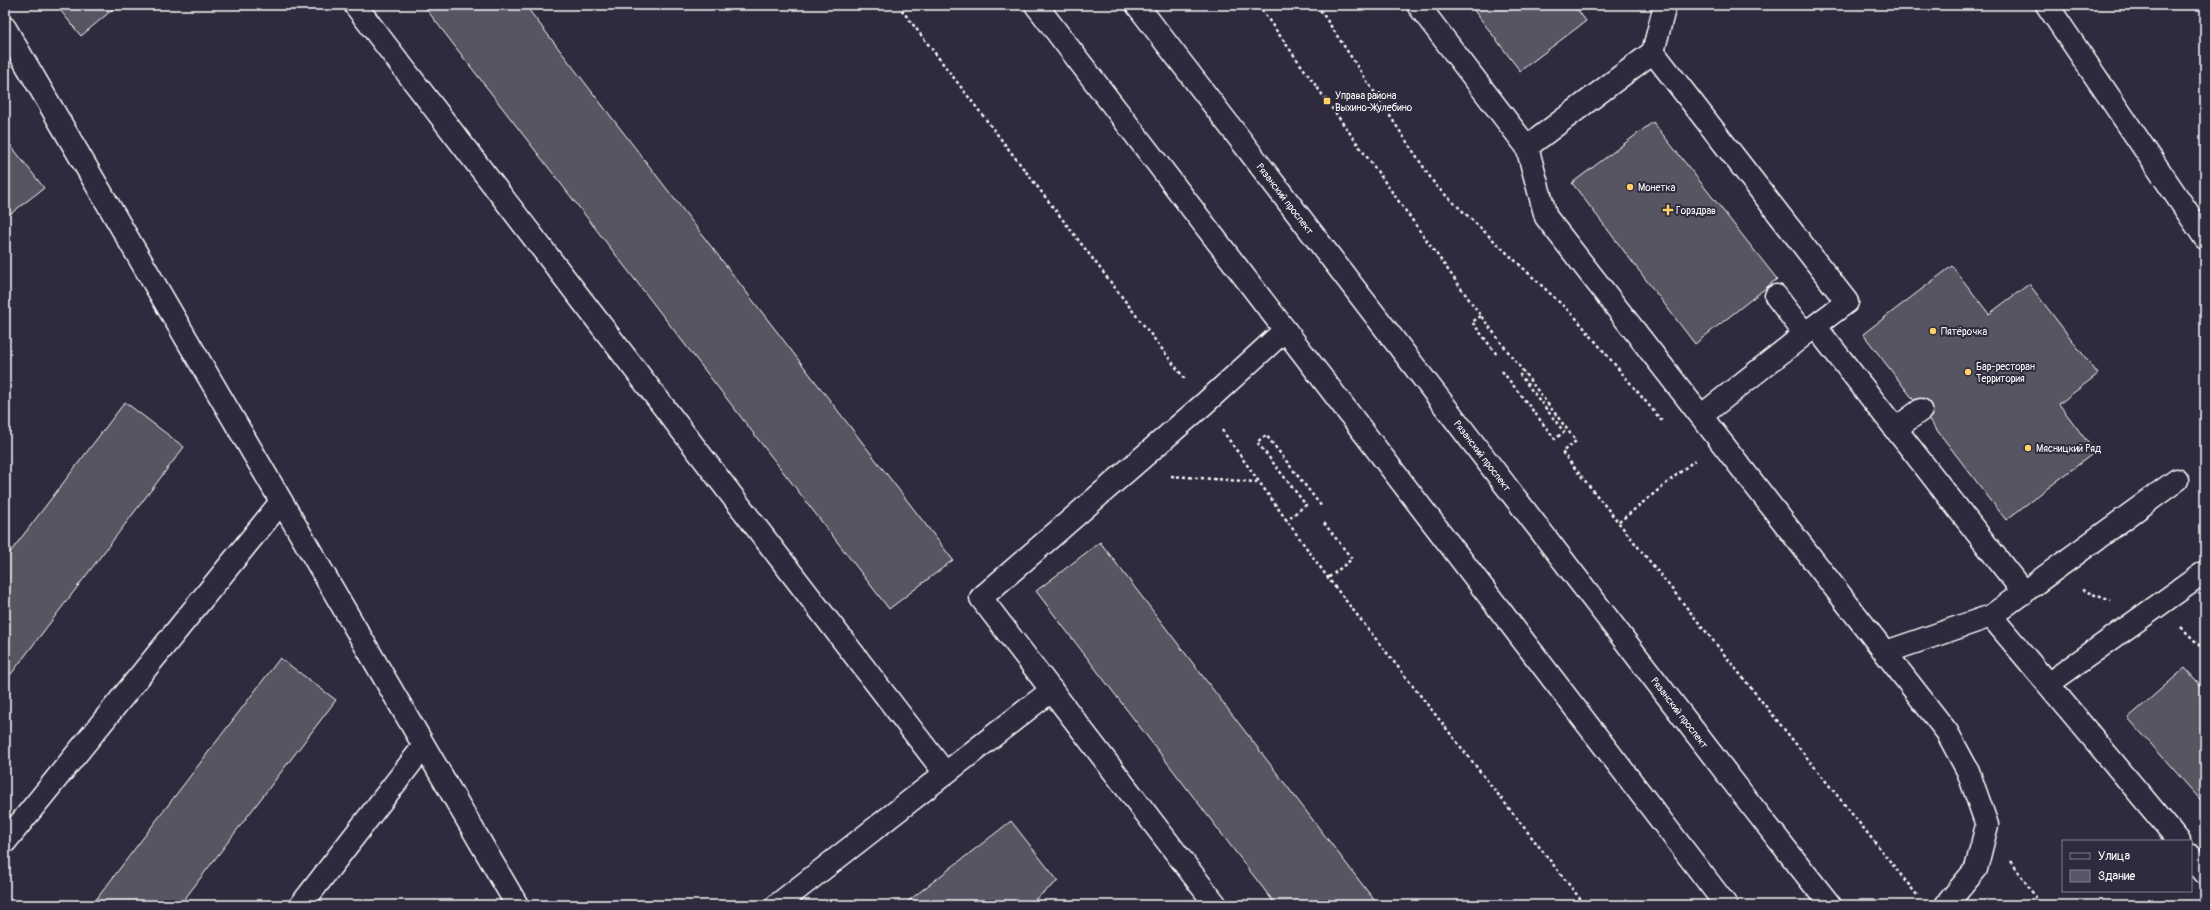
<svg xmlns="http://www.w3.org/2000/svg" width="2210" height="910" viewBox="0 0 2210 910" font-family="Pangolin,sans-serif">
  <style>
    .building { fill: #595564; stroke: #fff }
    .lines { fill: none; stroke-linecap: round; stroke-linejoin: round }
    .service-casing { stroke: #fff; stroke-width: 25 }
    .primary-casing { stroke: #fff; stroke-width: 25 }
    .path { stroke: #fff; stroke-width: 2.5; stroke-dasharray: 3 3; stroke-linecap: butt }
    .service { stroke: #2f2a3d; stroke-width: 22 }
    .primary { stroke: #2f2a3d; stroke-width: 22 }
    .poi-dot { fill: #ffd166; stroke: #2f2a3d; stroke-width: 1.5 }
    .labels { text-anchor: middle; stroke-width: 4; stroke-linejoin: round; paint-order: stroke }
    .poi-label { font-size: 10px; fill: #fff; stroke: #2f2a3d; text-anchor: start }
    .street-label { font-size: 10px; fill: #fff; stroke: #2f2a3d }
  </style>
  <rect width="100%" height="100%" fill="#2f2a3d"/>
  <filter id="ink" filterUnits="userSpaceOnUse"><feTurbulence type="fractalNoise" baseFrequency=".025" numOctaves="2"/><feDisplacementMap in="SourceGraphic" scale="8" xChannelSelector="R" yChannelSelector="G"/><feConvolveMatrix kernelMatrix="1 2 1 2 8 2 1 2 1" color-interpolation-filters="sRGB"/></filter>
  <g filter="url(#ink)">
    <path class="building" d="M56,5H118L81,36Z
      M423,5H525L953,560L889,609Z
      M1470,5H1574L1586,21L1520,71Z
      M1653,122L1777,279L1695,344L1572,183Z
      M5,138L44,188L5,218Z
      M1952,266L1989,314L2029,284L2098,374L2059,404L2095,452L2006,520L1863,334Z
      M125,402L184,447L5,682V559Z
      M1100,542L1378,905H1276L1036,591Z
      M280,658L336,700L180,905H92Z
      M2185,668L2205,690V805L2128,718Z
      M1011,821L1058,881L1028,905H903Z"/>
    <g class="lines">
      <g class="service-casing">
        <path id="service" d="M355,5L945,773
          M1418,5L1527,147L1546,217L1947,732L1968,771L1987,825L1976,869L1946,905
          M2047,5L2205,238
          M5,28L517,905
          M1653,52L1847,302L1815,326
          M1527,147L1653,52L1665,5
          M1776,296L1805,334
          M1701,416L1815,326L2024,593
          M1895,429L1921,410
          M1991,616L2179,841
          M1886,652L1991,616L2177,480
          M2048,684L2205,572
          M5,842L281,502
          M2191,856L2205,873
          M301,905L424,746
          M777,905L1052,690
          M1216,905L981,598L1204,404L1285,330"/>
      </g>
      <g class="primary-casing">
        <g id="primary">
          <path d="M1036,5L1726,905"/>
          <path id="s1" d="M1137,5L1744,796L1830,905"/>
        </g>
      </g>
      <path class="path" d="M898,5L1185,379
        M1258,5L1481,316L1576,441L1562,452L1917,895
        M1317,5L1436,186L1575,317L1662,421
        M1481,316L1472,322L1498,356
        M1502,371L1555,439L1564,432L1520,375L1524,372
        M1222,430L1328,578L1585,905
        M1171,476L1257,482
        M1285,521L1306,505L1257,442L1266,435L1322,507
        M1619,522L1695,460
        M1324,523L1352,559L1328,578
        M2082,590L2111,601
        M2181,627L2205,651
        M2011,861L2041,905"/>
      <use href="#service" class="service"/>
      <use href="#primary" class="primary"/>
    </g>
  </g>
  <g class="poi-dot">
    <rect x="1323" y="97" width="8" height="8" rx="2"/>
    <circle cx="1630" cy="187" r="4"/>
    <path d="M1666 204h4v4h4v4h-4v4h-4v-4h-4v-4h4z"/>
    <circle cx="1933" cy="331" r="4"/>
    <circle cx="1968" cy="372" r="4"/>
    <circle cx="2028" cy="448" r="4"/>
  </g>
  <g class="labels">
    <g class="poi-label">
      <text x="1335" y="99">Управа района<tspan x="1335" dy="12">Выхино-Жулебино</tspan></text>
      <text x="1638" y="191">Монетка</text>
      <text x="1676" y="214">Горздрав</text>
      <text x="1941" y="335">Пятёрочка</text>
      <text x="1976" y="370">Бар-ресторан<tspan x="1976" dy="12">Территория</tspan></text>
      <text x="2036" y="452">Мясницкий Ряд</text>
    </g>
    <g class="street-label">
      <text dy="4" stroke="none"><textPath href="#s1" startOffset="244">Рязанский проспект</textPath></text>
      <text dy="4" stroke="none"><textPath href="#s1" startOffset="568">Рязанский проспект</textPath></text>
      <text dy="4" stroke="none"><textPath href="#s1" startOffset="892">Рязанский проспект</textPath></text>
    </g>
  </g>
  <rect width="2210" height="910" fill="none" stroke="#2f2a3d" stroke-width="20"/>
  <rect x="10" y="10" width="2190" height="890" fill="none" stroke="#fff" stroke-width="1.5" filter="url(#ink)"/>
  <rect x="2062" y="840" width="130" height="52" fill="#2f2a3d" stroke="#827f8b"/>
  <rect x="2070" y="853" width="20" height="6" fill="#2f2a3d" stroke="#827f8b"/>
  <text x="2098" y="860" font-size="12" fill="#ffffff">Улица</text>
  <rect x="2070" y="870" width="20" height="12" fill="#595564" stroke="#827f8b"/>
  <text x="2098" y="880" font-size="12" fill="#ffffff">Здание</text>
</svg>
